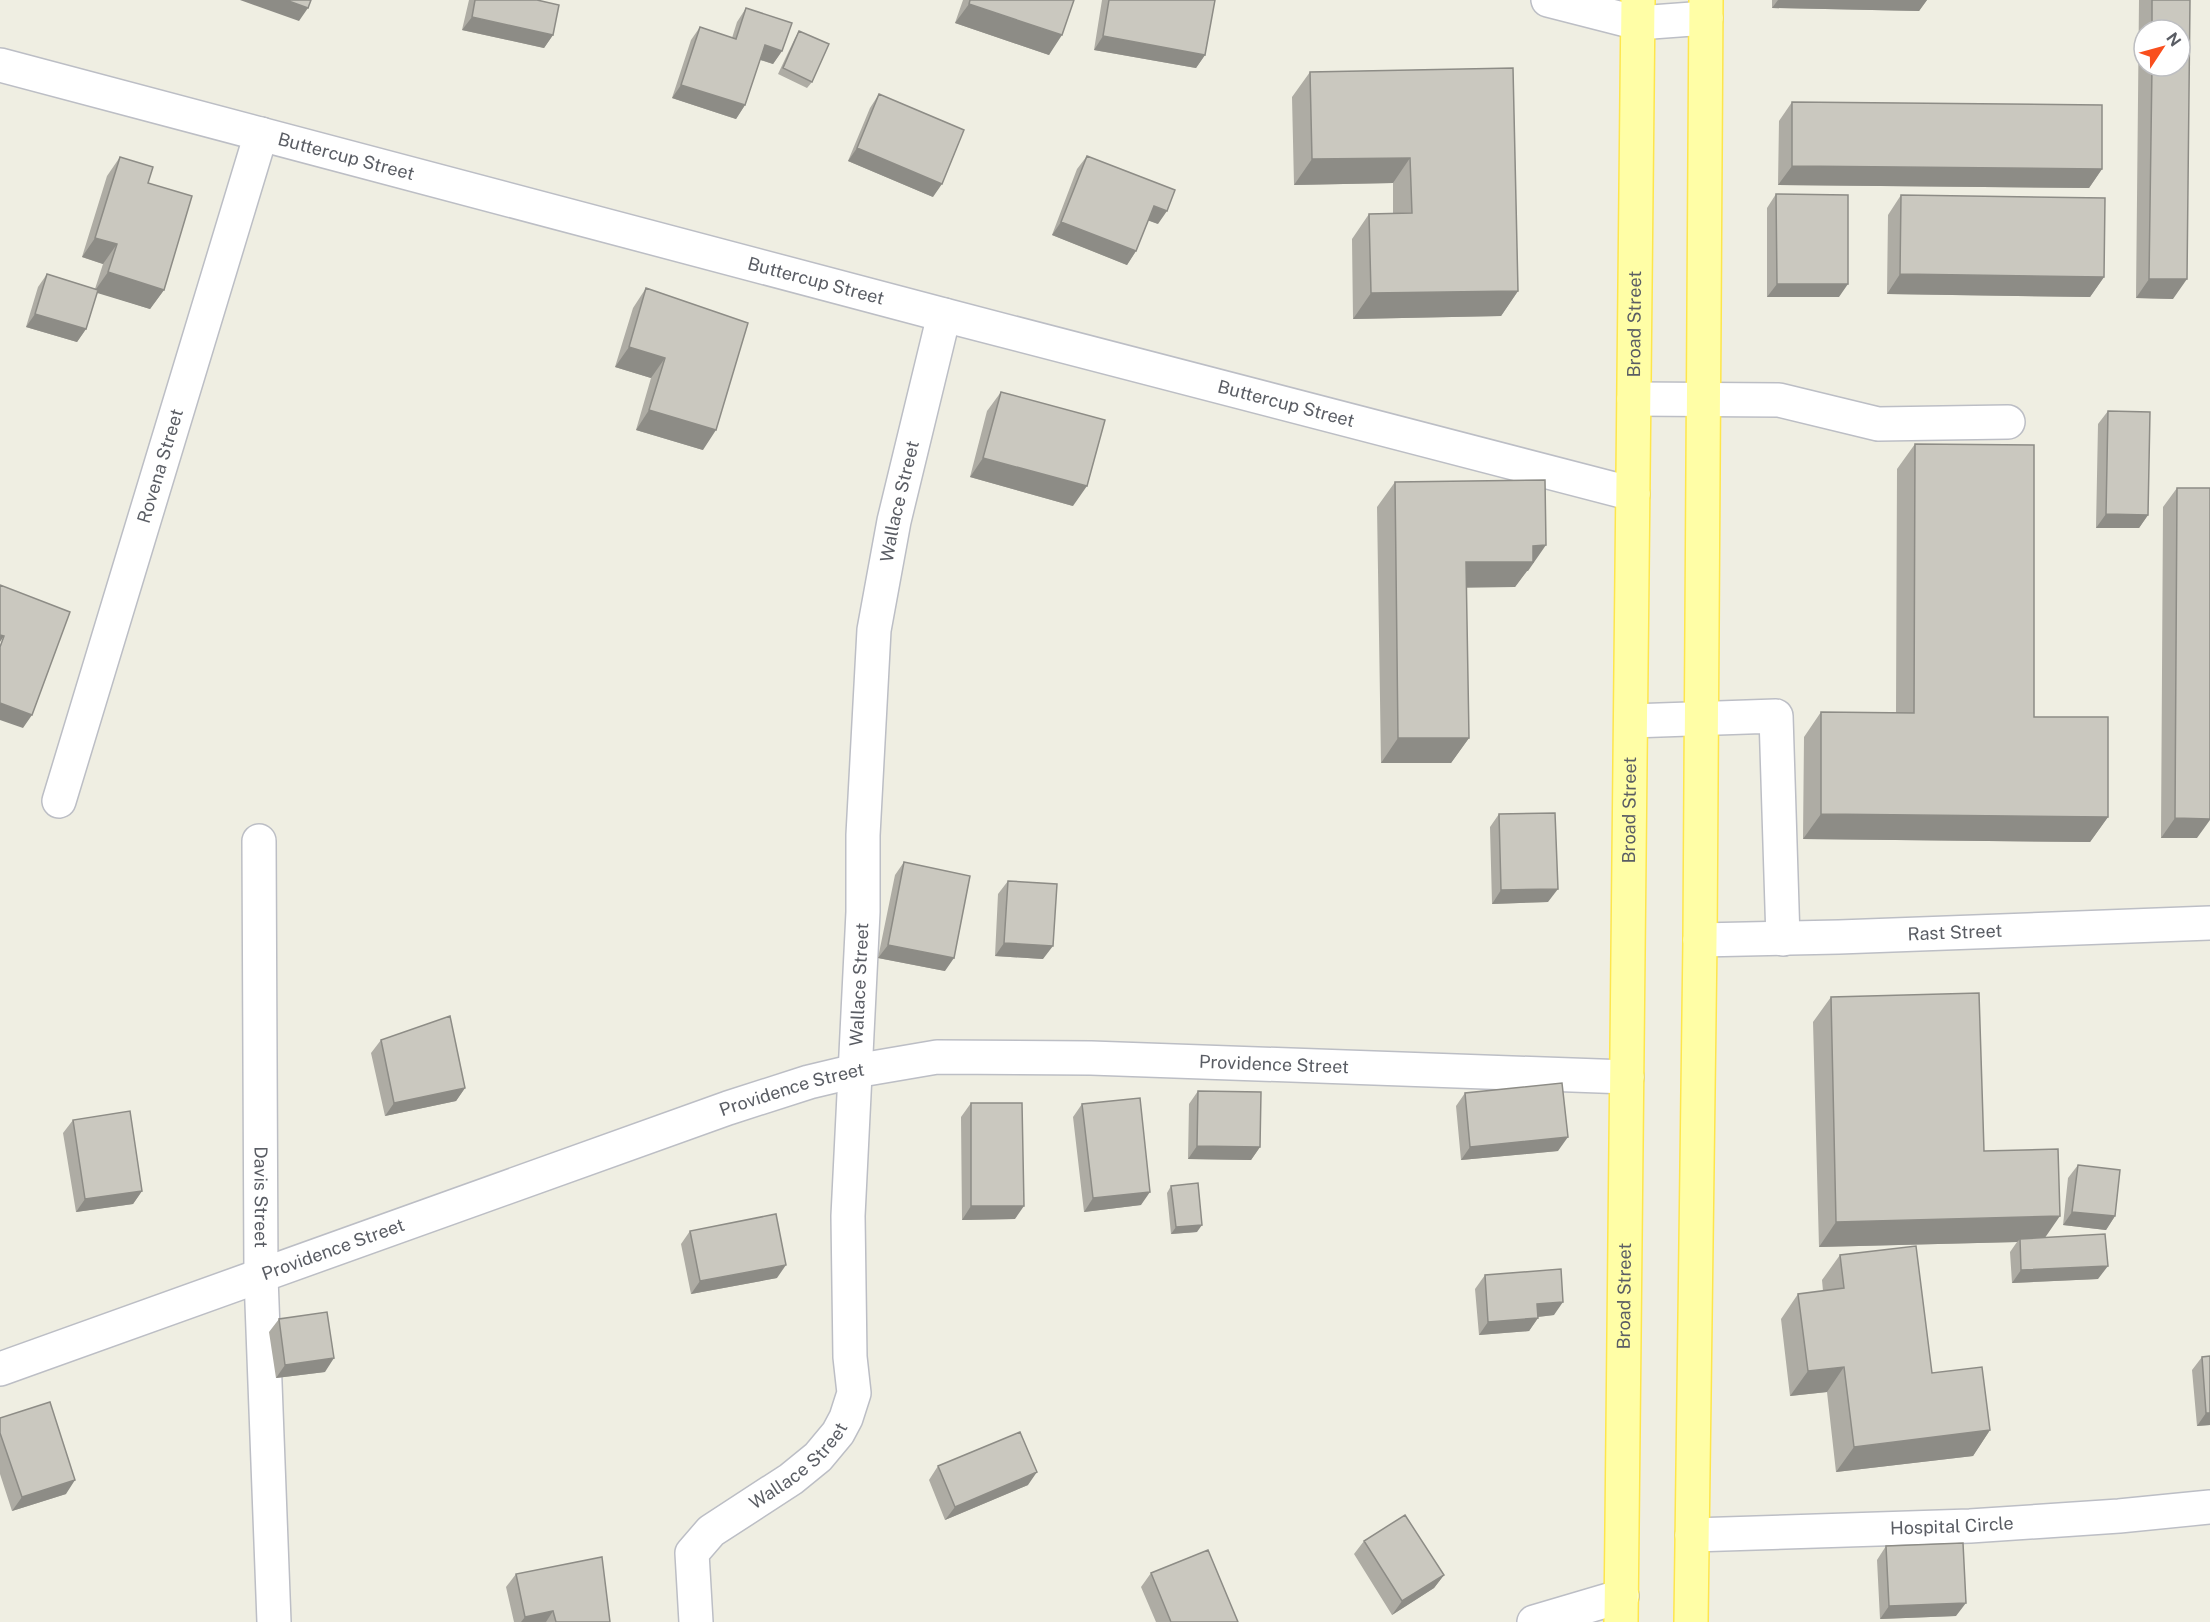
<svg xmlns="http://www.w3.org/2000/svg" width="2210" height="1622" viewBox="0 0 2210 1622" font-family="'Public Sans',sans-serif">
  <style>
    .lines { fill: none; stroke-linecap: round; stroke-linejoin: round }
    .minor-casing { stroke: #bcbec5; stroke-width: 36 }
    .major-casing { stroke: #fee64c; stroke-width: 36 }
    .minor { stroke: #fff; stroke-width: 33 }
    .major { stroke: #fffea6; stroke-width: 33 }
    .wall { fill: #aeaca4; fill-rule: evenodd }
    .shaded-wall { fill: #8d8c86 }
    .building { fill: #cac8bf; stroke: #8d8c86; stroke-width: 1.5 }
    .labels { text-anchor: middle; stroke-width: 4.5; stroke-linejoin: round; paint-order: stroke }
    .street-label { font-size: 18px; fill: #5a5d64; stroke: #fff }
  </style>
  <rect width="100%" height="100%" fill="#efeee2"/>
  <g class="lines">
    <g class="minor-casing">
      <g id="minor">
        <path d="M1548,0L1638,23L1706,18"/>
        <path id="s1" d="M0,65L944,315L1633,494"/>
        <path d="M1634,399L1779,400L1878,424L2008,422"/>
        <path d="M1631,721L1776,716L1783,939"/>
        <path id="s2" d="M59,801L261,134"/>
        <path id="s3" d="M259,841L261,1277L274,1622"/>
        <path id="s4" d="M1700,940L1839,937L2210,923"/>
        <path id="s5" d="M0,1369L728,1108L809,1082L855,1071L937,1057L1091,1058L1627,1077"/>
        <path id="s6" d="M1692,1535L1970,1526L2119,1516L2210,1507"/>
        <path id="s7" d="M696,1622L692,1553L711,1531L791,1479L818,1457L838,1433L846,1418L854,1393L850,1357L848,1216L863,912V835L874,630L894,521L944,315"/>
        <path d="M1534,1622L1622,1596"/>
      </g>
    </g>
    <g class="major-casing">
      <g id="major">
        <path id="s8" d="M1621,1622L1638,0"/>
        <path d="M1691,1622L1700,940L1706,0"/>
      </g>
    </g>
    <use href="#minor" class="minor"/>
    <use href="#major" class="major"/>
  </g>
  <path class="wall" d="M469,0H537L553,35L544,48L462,30Z
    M963,0H1074L1049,55L955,23Z
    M1102,0H1215L1205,55L1196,68L1094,50Z
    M1772,0H1927L1919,11L1772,8Z
    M2139,0H2190L2173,299L2136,298ZM2144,30H2180V66H2144Z
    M746,8L782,51L773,64L760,60L745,105L736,119L672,98L691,40L700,27L732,38L737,22Z
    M799,31L812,82L807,88L778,74L795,38Z
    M1513,68L1518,291L1501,316L1353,319L1352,239L1369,214L1393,213V183L1294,185L1292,97L1310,72Z
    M879,94L933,197L848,161L870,108Z
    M1792,102L2102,169L2089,188L1778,185L1779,121Z
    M1087,156L1158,224L1148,220L1136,251L1127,265L1052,235L1077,169Z
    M120,157L148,183L164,290L150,309L97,292L86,329L77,342L26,327L38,287L47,274L95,289L103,264L82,257L107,176Z
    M1776,194L1839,297H1767V208Z
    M1901,195L2104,277L2090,297L1887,294L1888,215Z
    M646,288L703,450L636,430L651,378L615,367L633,308Z
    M1001,392L1073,506L970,477L987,411Z
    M2108,411L2148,515L2139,528H2096L2098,424Z
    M1915,444L2034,717L2108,817L2090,842L1803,839L1804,737L1821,712L1896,713L1897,469Z
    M1395,482L1528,571H1527L1515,587H1466L1469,738L1451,763H1381L1377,507Z
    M2177,488L2197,838H2161L2163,507Z
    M1499,814L1548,902L1492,904L1490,827Z
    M904,862L945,971L878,958L895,875Z
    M1008,881L1043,959L995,956L998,894Z
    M1831,997L1984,1151L2045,1238L2098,1279L2012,1283L2010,1252L2017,1242L1819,1247L1813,1022Z
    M381,1040L465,1088L456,1101L385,1116L371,1053Z
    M1198,1091L1260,1147L1251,1160L1188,1159L1189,1104Z
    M1465,1093L1558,1151L1461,1160L1456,1106Z
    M971,1103L1015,1219L962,1220L961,1117Z
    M1082,1104L1141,1205L1084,1212L1073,1117Z
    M73,1120L142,1191L133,1204L76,1212L63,1133Z
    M2078,1165L2115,1216L2106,1230L2063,1225L2068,1178Z
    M1171,1186L1197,1232L1171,1234L1167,1193Z
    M690,1231L777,1278L691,1294L681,1244Z
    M1840,1255L1932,1373L1990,1430L1973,1456L1836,1472L1827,1392L1790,1396L1781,1319L1798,1294L1823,1291L1822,1280Z
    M1485,1275L1554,1315L1538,1317V1318L1529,1331L1479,1335L1475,1289Z
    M279,1319L325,1372L276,1378L269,1332Z
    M2210,1356V1425L2197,1426L2192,1370L2202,1357Z
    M0,1418L66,1494L12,1511L0,1474Z
    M938,1466L1028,1485L945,1520L929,1480Z
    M1364,1541L1444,1575L1434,1588L1392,1615L1354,1554Z
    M1886,1546L1956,1616L1880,1619L1877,1560Z
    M1151,1573L1238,1622H1156L1141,1587Z
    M516,1574L610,1622H514L506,1587Z"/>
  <path class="shaded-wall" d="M240,0H286L308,8L299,21Z
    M1778,0H1927L1919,11L1772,8Z
    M969,4L1062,35L1049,55L955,23Z
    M472,17L553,35L544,48L462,30Z
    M1103,36L1205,55L1196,68L1094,50Z
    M765,45L782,51L773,64L755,58Z
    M681,85L745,105L736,119L672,98Z
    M857,148L942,184L933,197L848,161Z
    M1410,158L1393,183L1294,185L1312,159Z
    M1792,166L2102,169L2089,188L1778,185Z
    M1154,206L1167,211L1158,224L1144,219Z
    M1061,222L1136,251L1127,265L1052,235Z
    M95,238L117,244L103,264L82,257Z
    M108,272L164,290L150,309L94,292Z
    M1900,274L2104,277L2090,297L1887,294Z
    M2149,279H2187L2173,299L2136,298Z
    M1777,284H1848L1839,297H1767Z
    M1518,291L1501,316L1353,319L1371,293Z
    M35,314L86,329L77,342L26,327Z
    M629,347L665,358L651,378L615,367Z
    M649,410L716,430L703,450L636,430Z
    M983,458L1087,486L1073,506L970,477Z
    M2106,514L2148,515L2139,528H2096Z
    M1546,545L1528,571H1527L1515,587L1448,588L1466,562L1533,546Z
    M0,635L4,636L0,642Z
    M0,703L32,715L23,728L0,720Z
    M1398,738H1469L1451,763H1381Z
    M1821,814L2108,817L2090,842L1803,839Z
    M2175,818L2210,819V820L2197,838H2161Z
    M1558,889L1548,902L1492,904L1501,890Z
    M1004,943L1053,946L1043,959L995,956Z
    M888,945L954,958L945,971L878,958Z
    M465,1088L456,1101L385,1116L394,1103Z
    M1568,1137L1558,1151L1461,1160L1470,1147Z
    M1197,1146L1260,1147L1251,1160L1188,1159Z
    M142,1191L133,1204L76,1212L85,1199Z
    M1150,1192L1141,1205L1084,1212L1093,1198Z
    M971,1206H1024L1015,1219L962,1220Z
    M2072,1212L2115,1216L2106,1230L2063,1225Z
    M2060,1216L2042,1242L2020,1239L2017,1242L1819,1247L1836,1222Z
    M1202,1225L1197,1232L1171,1234L1176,1227Z
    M786,1265L777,1278L691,1294L700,1281Z
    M2108,1266L2098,1279L2012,1283L2021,1270Z
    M1563,1302L1554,1315L1528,1318L1537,1304Z
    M1538,1318L1529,1331L1479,1335L1488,1322Z
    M334,1358L325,1372L276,1378L285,1365Z
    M1844,1367L1827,1392L1790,1396L1808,1371Z
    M2206,1413H2210V1425L2197,1426Z
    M1990,1430L1973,1456L1836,1472L1854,1447Z
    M1037,1472L1028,1485L945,1520L955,1507Z
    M75,1480L66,1494L12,1511L22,1497Z
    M1444,1575L1434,1588L1392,1615L1402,1601Z
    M1966,1603L1956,1616L1880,1619L1889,1606Z
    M553,1611L546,1622H521L525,1617Z"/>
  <path class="building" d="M286,0H311L308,8Z
    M475,0H537L559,5L553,35L472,17Z
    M970,0H1074L1062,35L969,4Z
    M1109,0H1215L1205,55L1103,36Z
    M2152,0H2190L2187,279H2149L2152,66H2180V30H2152Z
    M746,8L792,23L782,51L765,45L745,105L681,85L700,27L736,39Z
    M799,31L829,44L812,82L783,68Z
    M1513,68L1518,291L1371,293L1369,214L1412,213L1410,158L1312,159L1310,72Z
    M879,94L964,130L942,184L857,148Z
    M1792,102L2102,105V169L1792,166Z
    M1087,156L1175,190L1167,211L1154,206L1136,251L1061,222Z
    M120,157L153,167L148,183L192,196L164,290L108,272L117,244L95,238Z
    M1776,194L1848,195V284H1777Z
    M1901,195L2105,198L2104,277L1900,274Z
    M47,274L98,290L86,329L35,314Z
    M646,288L748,323L716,430L649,410L665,358L629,347Z
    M1001,392L1105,420L1087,486L983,458Z
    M2108,411L2150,412L2148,515L2106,514Z
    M1915,444L2034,445V717H2108V817L1821,814V712L1914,713Z
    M1545,480L1546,545L1533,546V562H1466L1469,738H1398L1395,482Z
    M2177,488H2210V819L2175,818Z
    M0,585L70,612L32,715L0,703V647L4,636L0,635Z
    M1555,813L1558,889L1501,890L1499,814Z
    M904,862L970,876L954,958L888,945Z
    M1008,881L1057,884L1053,946L1004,943Z
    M1979,993L1984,1151L2058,1149L2060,1216L1836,1222L1831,997Z
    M450,1016L465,1088L394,1103L381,1040Z
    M1562,1083L1568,1137L1470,1147L1465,1093Z
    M1198,1091L1261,1092L1260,1147L1197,1146Z
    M1140,1098L1150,1192L1093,1198L1082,1104Z
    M971,1103H1022L1024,1206H971Z
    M130,1111L142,1191L85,1199L73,1120Z
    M2078,1165L2120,1170L2115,1216L2072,1212Z
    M1198,1183L1202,1225L1176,1227L1171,1186Z
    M776,1214L786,1265L700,1281L690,1231Z
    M2105,1234L2108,1266L2021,1270L2020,1239Z
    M1916,1246L1932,1373L1982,1367L1990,1430L1854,1447L1844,1367L1808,1371L1798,1294L1844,1288L1840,1255Z
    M1561,1269L1563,1302L1537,1304L1538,1318L1488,1322L1485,1275Z
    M327,1312L334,1358L285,1365L279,1319Z
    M2210,1356V1413H2206L2202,1357Z
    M50,1402L75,1480L22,1497L0,1433V1418Z
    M1020,1432L1037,1472L955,1507L938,1466Z
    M1405,1515L1444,1575L1402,1601L1364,1541Z
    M1963,1543L1966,1603L1889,1606L1886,1546Z
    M1208,1550L1238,1622H1171L1151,1573Z
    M602,1557L610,1622H556L553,1611L525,1617L516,1574Z"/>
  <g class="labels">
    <g class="street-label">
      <text dy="6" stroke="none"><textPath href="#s1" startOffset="358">Buttercup Street</textPath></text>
      <text dy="6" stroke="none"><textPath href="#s1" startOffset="844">Buttercup Street</textPath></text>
      <text dy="6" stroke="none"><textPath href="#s8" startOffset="1298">Broad Street</textPath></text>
      <text dy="6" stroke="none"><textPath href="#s1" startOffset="1330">Buttercup Street</textPath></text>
      <text dy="6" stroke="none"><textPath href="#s2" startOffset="350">Rovena Street</textPath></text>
      <text dy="6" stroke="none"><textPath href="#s7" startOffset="1198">Wallace Street</textPath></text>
      <text dy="6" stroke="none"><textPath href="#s8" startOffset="812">Broad Street</textPath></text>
      <text dy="6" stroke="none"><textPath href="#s4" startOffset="255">Rast Street</textPath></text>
      <text dy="6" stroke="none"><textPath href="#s7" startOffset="712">Wallace Street</textPath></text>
      <text dy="6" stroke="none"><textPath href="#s5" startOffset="1326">Providence Street</textPath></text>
      <text dy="6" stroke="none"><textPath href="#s5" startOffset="840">Providence Street</textPath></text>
      <text dy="6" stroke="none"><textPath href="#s3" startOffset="356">Davis Street</textPath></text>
      <text dy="6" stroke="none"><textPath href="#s5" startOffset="354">Providence Street</textPath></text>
      <text dy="6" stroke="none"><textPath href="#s8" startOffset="326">Broad Street</textPath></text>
      <text dy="6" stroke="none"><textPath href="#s7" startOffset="208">Wallace Street</textPath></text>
      <text dy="6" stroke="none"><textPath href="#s6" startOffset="260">Hospital Circle</textPath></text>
    </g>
  </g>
  <g transform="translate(2162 48) rotate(54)"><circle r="28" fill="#ffffff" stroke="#bdbec1" stroke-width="1.5"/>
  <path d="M0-4.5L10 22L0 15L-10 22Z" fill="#f94f1e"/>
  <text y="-9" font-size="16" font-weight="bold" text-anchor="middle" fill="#5a5d64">N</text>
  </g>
</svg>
